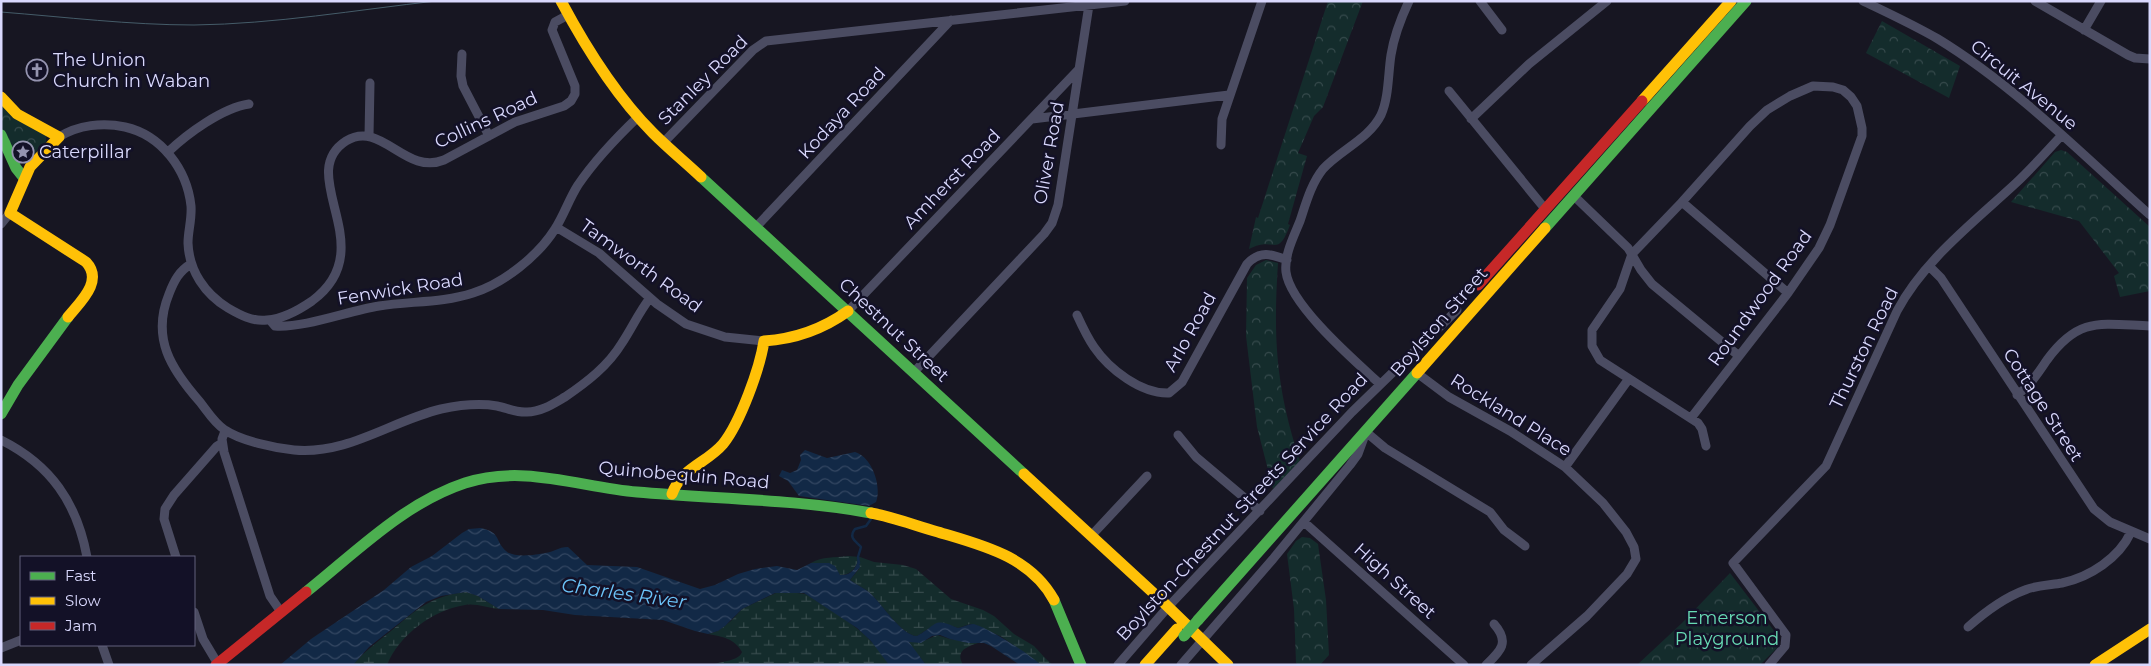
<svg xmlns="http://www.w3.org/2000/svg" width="2151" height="666" viewBox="0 0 2151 666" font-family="Montserrat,sans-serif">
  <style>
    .forest { fill: url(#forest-crowns) }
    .wetland { fill: url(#wetland-marsh) }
    .water { fill: url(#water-waves) }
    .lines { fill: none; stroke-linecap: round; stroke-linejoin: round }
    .stream { stroke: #122946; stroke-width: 2.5 }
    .street { stroke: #4b4c62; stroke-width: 9 }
    .fast { stroke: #4caf50; stroke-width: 11 }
    .slow { stroke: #ffc107; stroke-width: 11 }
    .jam { stroke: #c62828; stroke-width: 11 }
    .tram { stroke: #455c69; stroke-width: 1 }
    .fast-bridge { stroke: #4caf50; stroke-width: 11 }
    .labels { text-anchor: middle; stroke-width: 5; stroke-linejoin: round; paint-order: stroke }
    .poi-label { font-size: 18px; fill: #d9d8fd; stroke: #131127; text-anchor: start }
    .street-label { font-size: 18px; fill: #d9d8fd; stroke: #131127 }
    .park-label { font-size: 18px; fill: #67dbb4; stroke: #131127 }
    .water-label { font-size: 19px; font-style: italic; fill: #6bc3f8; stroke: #131127 }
  </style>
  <defs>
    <pattern id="forest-crowns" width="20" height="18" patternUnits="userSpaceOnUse" patternTransform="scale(1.25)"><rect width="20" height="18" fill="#142c2c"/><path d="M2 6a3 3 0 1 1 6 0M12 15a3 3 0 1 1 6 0" fill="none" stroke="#364a4c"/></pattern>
    <pattern id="wetland-marsh" width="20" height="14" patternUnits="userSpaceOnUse" patternTransform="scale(1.25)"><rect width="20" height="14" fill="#142c2c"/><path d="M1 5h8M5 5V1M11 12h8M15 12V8" fill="none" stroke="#364a4c"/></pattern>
    <pattern id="water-waves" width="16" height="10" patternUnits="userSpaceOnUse" patternTransform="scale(1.25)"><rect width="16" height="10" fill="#122946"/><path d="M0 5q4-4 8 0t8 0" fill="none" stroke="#344762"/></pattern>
  </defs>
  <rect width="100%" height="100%" fill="#171622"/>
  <path class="forest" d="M1328,1H1363L1323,107L1314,116L1298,153L1307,156L1288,224L1290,225C1277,260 1275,235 1249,249L1256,217L1258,218Z
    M1882,21L1960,66L1949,98L1866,53Z
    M1,104L46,135V142L28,161L18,160L1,131Z
    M2061,150L2067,152L2150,227V291L2120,297L2114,276L2119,273L2079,221L2011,202L2055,152Z
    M1266,260L1278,263C1273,339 1276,388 1300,461L1273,489L1257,427L1246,336L1247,278L1256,265Z
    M1302,537L1310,538L1318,544L1326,600L1329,655L1320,665H1298L1296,663L1294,609L1287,554L1296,541Z
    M1730,573L1778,636L1779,646L1760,665H1637L1682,623Z"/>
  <path class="wetland" d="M848,556L860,557L874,562L903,565L916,569L951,599L983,610L994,616L1014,634L1034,646L1046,659L1053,665H1041L1002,637L976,625L970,624L958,628C937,619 935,625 917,636C902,636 882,604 870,593C864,588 857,585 850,580L859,569L858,561C855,569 850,575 840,575C829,557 825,567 811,563C823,556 834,558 848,556Z
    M466,592L478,596L499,609C489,608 475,603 465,605C433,610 399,635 387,665H353C365,651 377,642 391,631C417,609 431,596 466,592Z
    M778,592C787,594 798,592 805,594C810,595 813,599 818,602C845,619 873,636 889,665H712C722,661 739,661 742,652C734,638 723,637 708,634L718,631L731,621L742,609Z
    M937,635L950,639L978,643C966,647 955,651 963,665H926C921,657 911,649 909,642L926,640Z"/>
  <path class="water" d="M805,450L827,458L855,452C872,457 882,486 876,502L869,506L799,496L788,481L779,476L782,470L790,473L797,470L801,460L800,455Z
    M481,528C502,533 494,540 506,551C513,558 536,555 545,553C554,552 558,547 568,547L587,565L637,567L700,589L715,585L738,574L755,569L777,566L797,570L811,563H829L835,566L840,575C850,576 856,569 858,560L860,567L850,580C857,585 864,588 870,593C882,604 902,636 917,636C939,624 932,617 958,628C963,627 968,624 973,624C986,626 1031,655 1041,665H1020L991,646L984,643H968L950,639L940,635L932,636L921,643L909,642L926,665H889L871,641L857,628L804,593H775L742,609L725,626L718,631L708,634L695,631L663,620L575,615L543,610L499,609L478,596L466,592L441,596L426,602L369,647L353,665H280L311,639L384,590L411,567L432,556L462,533L469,529Z"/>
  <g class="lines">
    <path class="stream" d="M859,563L858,557L861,547C856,541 848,538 855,529L866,526L871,519"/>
    <path class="street" d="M1480,1L1502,30
      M1863,1C1888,13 1914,25 1938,39C2015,86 2083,155 2150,215
      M2035,1L2128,55L2135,58L2150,59
      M2084,30L2101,1
      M462,54L461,76L463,86L489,136
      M1449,91L1546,210
      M1032,119L1229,95
      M1471,119L1529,64L1607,1
      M369,136L370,83
      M59,137C78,125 103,122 125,127C161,135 187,169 191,206C192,219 188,231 188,243C189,271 205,294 228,308C240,315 253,322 267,320C283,319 299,310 312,301C384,248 293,175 346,141C381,119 405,176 444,160L515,122L564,106L571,101L575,94V86L552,30L555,22L568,15
      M664,142L753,50L766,41L1125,1
      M1221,145L1222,119L1262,1
      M168,152C187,134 222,108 249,104
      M1574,196L1628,248L1641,270L1652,284L1739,356
      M1682,202L1788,293
      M1,224L10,213
      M556,227L599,253L657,304L686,324L725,337L764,341
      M756,227L951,20
      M191,264C179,271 174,281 169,294C151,338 171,369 200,402C207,411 215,424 225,430C241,441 275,448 294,450C348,455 391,421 441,409C460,405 479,403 497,406C507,408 517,413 527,412C541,412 553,404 565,397C587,382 608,366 622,343C632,328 639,312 650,298
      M1930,267L1941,278L2094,509L2110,522L2150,539
      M848,311L1079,69
      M1077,315C1082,326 1087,337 1094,347C1109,369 1141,394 1169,393L1182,382L1247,264C1260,250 1271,254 1287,260
      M270,320L275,326C305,328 348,311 379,306C410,301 443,303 473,293C504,283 538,256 555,229C564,215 569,199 578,185C595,160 616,138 638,117
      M914,372L1044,234L1052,223L1058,205L1089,5
      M1417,373L1449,397L1510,431L1565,467L1603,503L1626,532L1634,547L1636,559L1627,574L1587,616L1531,665
      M1380,384C1355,361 1290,305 1286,272C1284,255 1294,236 1300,221C1306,203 1311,184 1323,169C1340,150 1369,139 1381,115C1389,97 1388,74 1391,55C1394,36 1401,18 1409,1
      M2017,395C2030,386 2038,373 2047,360C2079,316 2101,324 2150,326
      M1691,418L1788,293L1819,248L1830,225L1862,136V128L1857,106L1851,97L1843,90L1833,87L1813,86L1790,96L1767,110L1750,126L1682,202L1632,254L1620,289L1592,330V346L1600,360L1698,423L1702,429L1706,446
      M225,431L222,439L224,452L270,596L281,612
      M1178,435L1196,457L1260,511
      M1,440C51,465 77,503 87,557
      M1565,467L1628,380
      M1304,522L1464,665
      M1091,536L1147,476
      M176,557L164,519L165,509L174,495L217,446L222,443
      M194,612L203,639L218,664
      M1968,627C1985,612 2003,598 2025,590C2037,585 2050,585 2062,583C2090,577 2119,558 2131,532
      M102,645L109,665
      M1,648L21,640
      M1118,665L1168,607L1352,412L1457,310
      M1181,665L1273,559L1350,465L1358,454L1366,432L1385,448L1490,512L1504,530L1525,546
      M1486,665C1501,651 1510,642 1494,624
      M1769,665L1785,646L1786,635L1733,563L1826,466L1897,311C1924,260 1974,222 2016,183C2032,168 2046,152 2061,136"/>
    <path class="fast" d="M1,135L16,168L24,178
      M701,177L1024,474
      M1545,228L1746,1
      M1,414L18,385L68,317
      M306,592C355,553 404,503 465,483C523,464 580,487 637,492C715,499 794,499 871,513
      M1054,600L1081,665
      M1198,620L1417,373"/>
    <path class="slow" d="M561,1C586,48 615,95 653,133C668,148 685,162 701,177
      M1,97L17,114L59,137L30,167L10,213L86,262C104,281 80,302 68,317
      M1642,101L1731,1
      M1417,373L1545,228
      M1024,474L1161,600L1228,665
      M672,494C681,468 707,463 723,444C740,423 760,368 764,341C795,339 823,329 848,311
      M871,513C894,517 916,526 938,532C981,545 1030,556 1054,600
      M1145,665L1177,629
      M2095,665L2150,629"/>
    <path class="jam" d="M1478,285L1642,101
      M216,665L306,592"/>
    <path class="tram" d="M1,12C65,17 130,25 194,25C275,24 356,10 436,1"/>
    <path class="fast-bridge" d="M1184,636L1198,620"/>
  </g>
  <defs>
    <g id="church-ring" transform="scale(1.125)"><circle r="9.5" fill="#131127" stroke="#9594b0" stroke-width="1.5"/><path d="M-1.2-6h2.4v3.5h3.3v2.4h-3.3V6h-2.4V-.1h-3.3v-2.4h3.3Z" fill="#9594b0"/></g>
    <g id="sight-ring" transform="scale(1.125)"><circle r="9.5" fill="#131127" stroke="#9594b0" stroke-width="1.5"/><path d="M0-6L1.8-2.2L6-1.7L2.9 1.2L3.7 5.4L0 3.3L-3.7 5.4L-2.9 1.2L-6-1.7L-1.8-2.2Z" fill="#9594b0"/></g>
  </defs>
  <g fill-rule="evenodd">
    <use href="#church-ring" x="37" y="70"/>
    <use href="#sight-ring" x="23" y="152"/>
  </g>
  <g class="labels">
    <g class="poi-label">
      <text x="53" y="66">The Union<tspan x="53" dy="21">Church in Waban</tspan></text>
      <text x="39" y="158">Caterpillar</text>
    </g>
    <g class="street-label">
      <text transform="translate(703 80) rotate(-45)" y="6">Stanley Road</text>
      <text transform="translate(2024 85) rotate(39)" y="6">Circuit Avenue</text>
      <text transform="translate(842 113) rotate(-47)" y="6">Kodaya Road</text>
      <text transform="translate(486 120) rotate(-25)" y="6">Collins Road</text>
      <text transform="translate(1049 153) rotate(-80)" y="6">Oliver Road</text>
      <text transform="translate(952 179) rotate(-46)" y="6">Amherst Road</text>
      <text transform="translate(641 266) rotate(36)" y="6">Tamworth Road</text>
      <text transform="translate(400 289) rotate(-9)" y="6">Fenwick Road</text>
      <text transform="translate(1760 298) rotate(-54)" y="6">Roundwood Road</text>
      <text transform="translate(1439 322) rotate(-49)" y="6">Boylston Street</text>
      <text transform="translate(894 330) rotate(43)" y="6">Chestnut Street</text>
      <text transform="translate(1190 332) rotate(-61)" y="6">Arlo Road</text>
      <text transform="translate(1864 348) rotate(-64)" y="6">Thurston Road</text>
      <text transform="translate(2043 405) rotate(57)" y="6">Cottage Street</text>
      <text transform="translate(1511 415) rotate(32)" y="6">Rockland Place</text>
      <text transform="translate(684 475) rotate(5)" y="6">Quinobequin Road</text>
      <text transform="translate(1242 507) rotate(-47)" y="6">Boylston-Chestnut Streets Service Road</text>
      <text transform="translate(1395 581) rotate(42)" y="6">High Street</text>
    </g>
    <g class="park-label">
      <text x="1727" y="624">Emerson<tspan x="1727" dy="21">Playground</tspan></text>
    </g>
    <g class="water-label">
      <text transform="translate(624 593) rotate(8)" y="7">Charles River</text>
    </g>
  </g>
  <rect width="2151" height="666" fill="none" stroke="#d9d8fd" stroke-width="5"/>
  <rect x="20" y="556" width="175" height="90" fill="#131127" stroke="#62617d"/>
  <rect x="30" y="572" width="25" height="8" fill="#4caf50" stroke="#62617d"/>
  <text x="65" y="581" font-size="15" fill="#d9d8fd">Fast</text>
  <rect x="30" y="597" width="25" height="8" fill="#ffc107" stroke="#62617d"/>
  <text x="65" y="606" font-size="15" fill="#d9d8fd">Slow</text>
  <rect x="30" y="622" width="25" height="8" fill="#c62828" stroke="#62617d"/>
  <text x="65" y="631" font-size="15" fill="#d9d8fd">Jam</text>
</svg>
